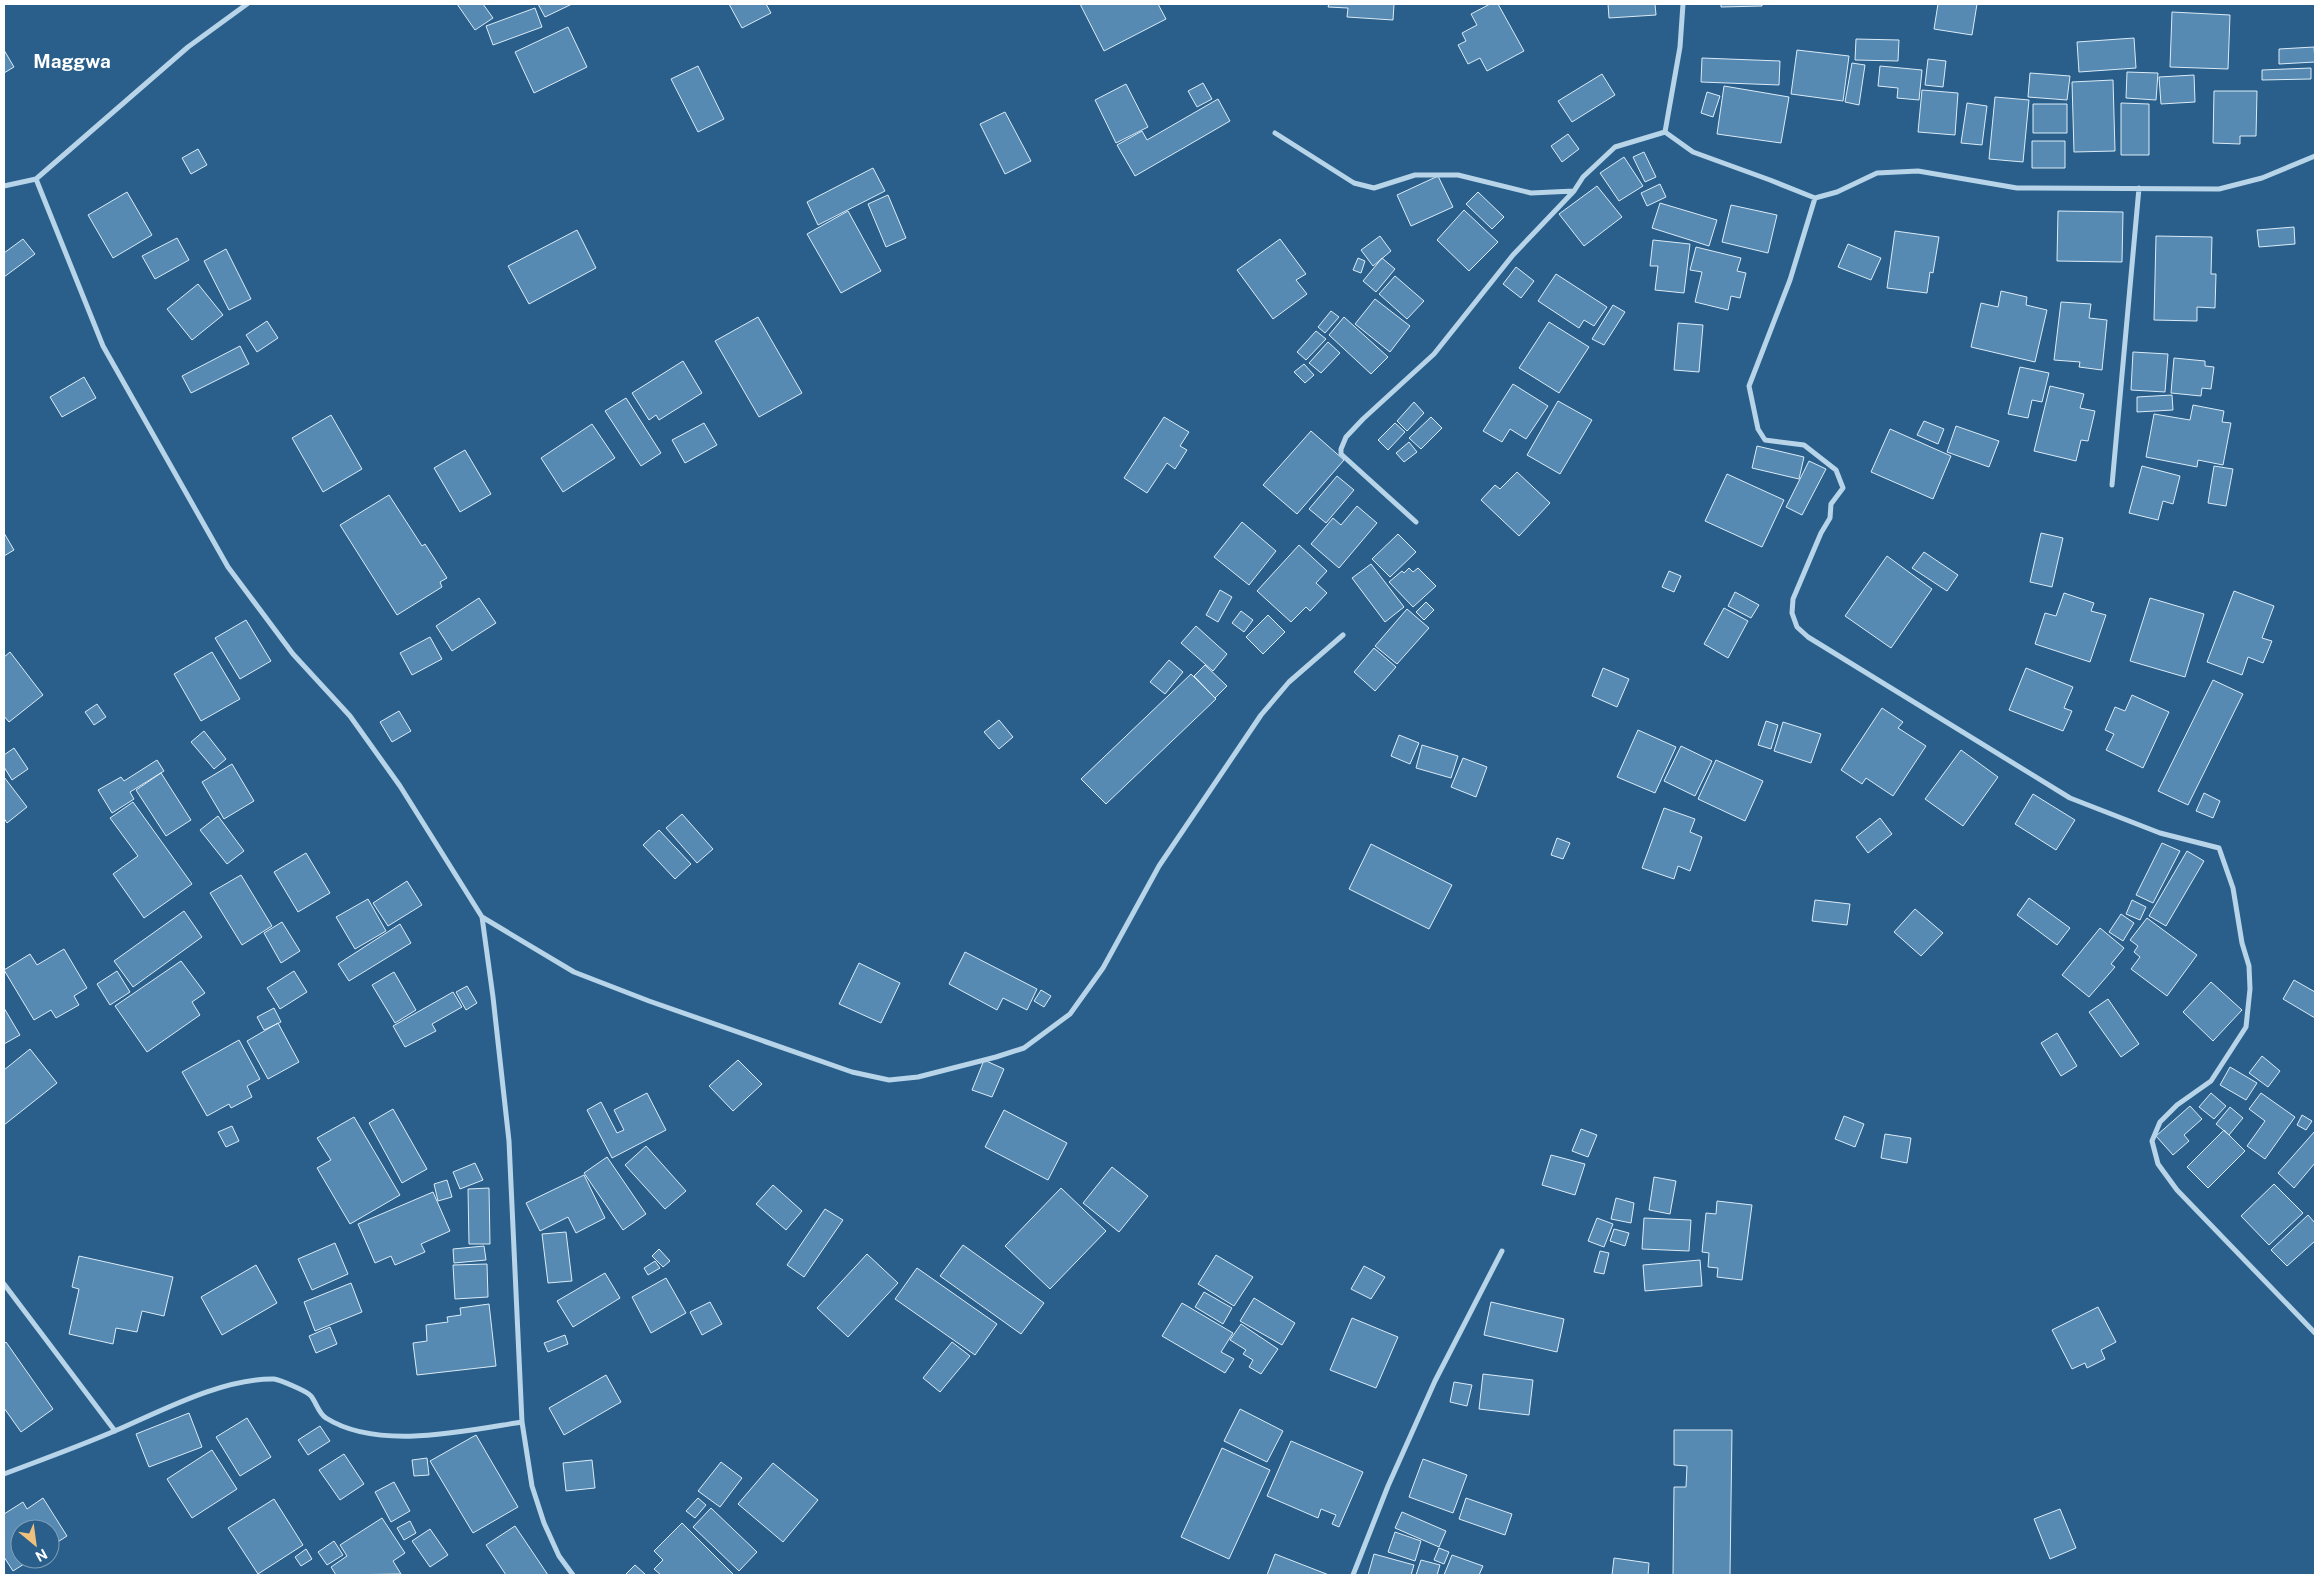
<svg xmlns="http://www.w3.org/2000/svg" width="2319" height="1579" viewBox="0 0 2319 1579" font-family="'Public Sans',sans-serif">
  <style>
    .building { fill: #568ab2; stroke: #dbebf7 }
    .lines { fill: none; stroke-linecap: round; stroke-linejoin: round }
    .street { stroke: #b7d4e9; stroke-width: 5 }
    .labels { text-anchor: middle; stroke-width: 5; stroke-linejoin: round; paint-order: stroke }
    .quarter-label { font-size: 19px; font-weight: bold; fill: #fff; stroke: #295f8a }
  </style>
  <rect width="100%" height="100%" fill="#295f8a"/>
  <path class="building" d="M457,4H483L493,18L475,30Z
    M538,4H572L545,17Z
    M729,4H766L771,13L742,28Z
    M1080,4H1158L1166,19L1104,51Z
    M1329,4H1394L1393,20L1347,17L1348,8L1328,7Z
    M1490,4H1498L1524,51L1487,71L1480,58L1468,64L1458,45L1466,41L1462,33L1477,25L1471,14Z
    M1608,4H1655L1656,15L1609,18Z
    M1721,4H1762V6L1721,7Z
    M1938,4H1977L1972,35L1934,29Z
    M535,8L542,27L493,45L486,26Z
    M2172,12L2230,15L2228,69L2170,67Z
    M568,27L587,67L534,93L515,52Z
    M2134,38L2136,68L2079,72L2077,42Z
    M1856,39L1899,40L1898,61L1855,60Z
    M2314,47L2315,62L2279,64V49Z
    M4,50L14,67L4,73Z
    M1797,50L1849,56L1843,101L1791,94Z
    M1702,58L1780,61L1779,85L1701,82Z
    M1928,59L1946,61L1943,87L1925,85Z
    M1852,63L1865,65L1859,105L1845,102Z
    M698,66L724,119L698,132L671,79Z
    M1880,66L1922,70L1919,100L1897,98L1898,88L1878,86Z
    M2311,68V79L2262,80V70Z
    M2127,72L2158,73L2156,100L2126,98Z
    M2030,73L2070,76L2067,100L2028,97Z
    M1602,74L1615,95L1572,122L1558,101Z
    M2194,75L2195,102L2161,104L2159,77Z
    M2113,80L2115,151L2074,152L2072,82Z
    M1203,83L1212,99L1197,107L1188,91Z
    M1126,84L1148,127L1116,143L1095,100Z
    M1724,86L1789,97L1781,143L1717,134Z
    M1922,90L1958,93L1955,135L1918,132Z
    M2214,91H2257L2256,136H2240V144L2213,143Z
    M1707,92L1720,96L1713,117L1701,113Z
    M1995,97L2029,100L2023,162L1989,159Z
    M1218,99L1230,121L1135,176L1117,145L1142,131L1147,140Z
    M1967,103L1987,106L1982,145L1961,143Z
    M2121,103L2149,104V155H2121Z
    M2033,104H2067V133H2033Z
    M1005,112L1031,161L1005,174L980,124Z
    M1568,134L1579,149L1562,162L1551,146Z
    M2032,141H2065V168H2032Z
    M198,149L207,165L191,174L182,158Z
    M1644,152L1656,177L1645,182L1633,157Z
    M1624,157L1643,186L1619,201L1600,173Z
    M873,168L885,191L818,225L807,202Z
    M1438,176L1453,207L1411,226L1397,195Z
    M1660,184L1666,197L1647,206L1641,193Z
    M1597,186L1622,217L1584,246L1559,214Z
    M127,192L152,235L113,258L88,215Z
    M1478,192L1504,217L1492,229L1466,204Z
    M888,195L906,238L886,247L868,204Z
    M1660,203L1717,220L1709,246L1652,228Z
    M1731,205L1777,215L1768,253L1722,242Z
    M1464,210L1498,242L1469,271L1437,240Z
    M848,211L881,271L841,293L807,234Z
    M2058,211L2123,212L2122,262L2057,261Z
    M2294,227L2295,244L2259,247L2257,230Z
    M577,230L596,268L529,304L508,266Z
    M1895,231L1939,237L1933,273L1930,272L1927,293L1887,288Z
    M1380,236L1391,251L1373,266L1361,250Z
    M2156,236L2212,237L2211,274H2216L2215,308L2197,307V321L2154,320Z
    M177,238L189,260L155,279L142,256Z
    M23,239L35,254L4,277V253Z
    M1280,239L1306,274L1296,280L1307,294L1273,319L1237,270Z
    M1653,240L1690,244L1684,293L1655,290L1658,266H1650Z
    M1848,244L1881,258L1871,280L1838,267Z
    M1696,247L1741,258L1737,271L1746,273L1740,298L1731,296L1728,310L1695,302L1702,272L1690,270Z
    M226,249L251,299L229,310L204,261Z
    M1358,258L1365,261L1361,273L1353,270Z
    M1382,258L1395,269L1376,292L1363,281Z
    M1516,267L1534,281L1521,298L1503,284Z
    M1556,274L1607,307L1594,326L1584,320L1579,328L1538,301Z
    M1395,276L1424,301L1407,319L1379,294Z
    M198,284L223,315L192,340L167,309Z
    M2001,291L2027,297L2026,305L2047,310L2035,362L1971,347L1981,303L1998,307Z
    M1375,299L1410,326L1390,352L1355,324Z
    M2061,302L2091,304L2089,318L2107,320L2102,370L2079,367L2080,362L2054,360Z
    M1613,305L1625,312L1604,345L1592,339Z
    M1331,311L1339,317L1325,333L1318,327Z
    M758,317L802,393L759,417L715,341Z
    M1344,317L1388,357L1371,374L1329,335Z
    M267,321L278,338L257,352L246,335Z
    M1549,322L1589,347L1559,393L1519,368Z
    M1678,323L1703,325L1699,372L1674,370Z
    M1316,331L1326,339L1306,360L1297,352Z
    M1328,342L1340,353L1321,373L1309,363Z
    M240,346L249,364L191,393L182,376Z
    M2133,352L2168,354L2165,392L2131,390Z
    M2174,358L2205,361V366L2214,367L2211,389L2202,388L2201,396L2171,393Z
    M683,361L702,393L659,420L656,415L649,420L632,393Z
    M1304,364L1314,375L1305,383L1294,372Z
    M2020,367L2049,373L2042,402L2032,400L2028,418L2008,414Z
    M84,377L96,398L62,417L50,397Z
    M1513,384L1548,406L1526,439L1510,429L1502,442L1483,431Z
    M2050,386L2084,394L2080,408L2095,411L2088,441L2081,440L2076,461L2034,451Z
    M2172,395L2173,410L2137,412V397Z
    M626,398L661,453L641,466L605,411Z
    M1558,401L1592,420L1560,474L1527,455Z
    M1414,402L1424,413L1407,431L1397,421Z
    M2193,405L2224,411L2222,422L2231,423L2223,465L2198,460L2197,467L2146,457L2154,414L2190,420Z
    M331,415L362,469L323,492L292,438Z
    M1164,417L1189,432L1180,446L1187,450L1175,469L1167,463L1147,493L1124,478Z
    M1431,417L1442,428L1421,449L1409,438Z
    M1924,421L1944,429L1938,444L1917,435Z
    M704,423L717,445L685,463L672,440Z
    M1395,423L1405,432L1388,450L1378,440Z
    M592,424L615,458L563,492L541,458Z
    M1956,426L1999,441L1989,467L1947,452Z
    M1890,429L1951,456L1933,499L1871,472Z
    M1311,431L1344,460L1297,514L1263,485Z
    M1409,442L1417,452L1404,462L1396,453Z
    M1757,446L1804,457L1799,479L1752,468Z
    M465,450L491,494L460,512L434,468Z
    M1809,461L1826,469L1802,515L1786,507Z
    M2142,466L2180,476L2173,504L2163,501L2158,520L2129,513Z
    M2214,466L2233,469L2226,506L2208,503Z
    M1517,472L1550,503L1519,536L1481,500L1495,485L1500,489Z
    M1727,474L1784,500L1762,547L1705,521Z
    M1337,476L1354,490L1326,523L1309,509Z
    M389,495L422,546L425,544L447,578L440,582L442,587L397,615L340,525Z
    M1357,506L1377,523L1339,568L1311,544L1333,518L1341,525Z
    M1242,522L1276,551L1249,585L1214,557Z
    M4,533L14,550L4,556Z
    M2041,533L2063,538L2052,587L2030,582Z
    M1398,534L1416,552L1390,577L1372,559Z
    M1299,545L1327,571L1316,583L1327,593L1310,611L1306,607L1291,622L1257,591Z
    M1924,552L1958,575L1947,591L1912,568Z
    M1887,556L1932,589L1891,648L1845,616Z
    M1371,564L1404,607L1385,622L1352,578Z
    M1409,568L1413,572L1418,568L1436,586L1413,607L1389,582L1402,571L1404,573Z
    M1669,571L1681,576L1674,592L1662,587Z
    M1220,590L1232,597L1218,622L1206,615Z
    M2234,591L2274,606L2262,638L2272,641L2263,663L2248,657L2242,675L2207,662Z
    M1735,592L1759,605L1751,618L1728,606Z
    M2064,593L2094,603L2091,611L2106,615L2090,662L2035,644L2045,613L2056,616Z
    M479,598L496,623L452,651L436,626Z
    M2150,598L2204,614L2185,677L2130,661Z
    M1426,602L1434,610L1424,620L1416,612Z
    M1724,608L1748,621L1728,658L1704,644Z
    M1407,609L1429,628L1397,664L1375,646Z
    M1241,611L1253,620L1244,632L1232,623Z
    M1268,615L1285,632L1263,654L1246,637Z
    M246,620L271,661L240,679L215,638Z
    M1196,626L1227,654L1213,671L1181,643Z
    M430,637L442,659L412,675L400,653Z
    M1374,648L1396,667L1375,691L1354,672Z
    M10,652L43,695L9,722L4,716V657Z
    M212,652L240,699L201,721L174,674Z
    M1169,660L1183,672L1165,694L1150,682Z
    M1205,665L1227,686L1215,698L1194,676Z
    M1603,668L1629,679L1617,707L1592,696Z
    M2026,668L2073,687L2064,708L2072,711L2063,731L2009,710Z
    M1191,674L1216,699L1106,804L1081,779Z
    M2213,680L2243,694L2188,805L2158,791Z
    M2132,695L2169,712L2143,768L2106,750L2114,734L2105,730L2115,707L2125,711Z
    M97,704L106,717L94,725L85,712Z
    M1882,708L1903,722L1898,728L1926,746L1893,796L1866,778L1862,784L1841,770Z
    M399,711L411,731L392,742L380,722Z
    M999,720L1013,737L999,749L984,732Z
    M1766,721L1778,725L1771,749L1758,745Z
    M1783,722L1821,734L1811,763L1774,751Z
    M1638,730L1676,747L1655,793L1617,777Z
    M204,731L226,759L214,769L191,742Z
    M1399,735L1419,743L1410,764L1391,756Z
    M1422,745L1458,756L1451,778L1416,768Z
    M1681,746L1712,761L1695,796L1664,781Z
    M14,748L28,769L12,780L4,767V755Z
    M1961,750L1998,777L1963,826L1925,799Z
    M1463,758L1487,767L1476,797L1451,787Z
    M157,760L164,771L130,792L134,799L112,813L98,790L121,777L124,781Z
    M1716,760L1763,781L1745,821L1698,799Z
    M232,764L254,801L224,819L202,782Z
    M161,773L191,820L166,836L136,790Z
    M4,777L27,807L7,823L4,818Z
    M2204,793L2220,801L2213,818L2196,811Z
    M2033,794L2075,820L2056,850L2015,824Z
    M133,802L192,884L144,918L113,874L138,856L110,818Z
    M1664,808L1695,819L1690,832L1702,837L1690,871L1678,866L1674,879L1642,868Z
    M682,814L713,849L697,863L666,828Z
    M218,816L244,851L227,864L200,830Z
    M1880,818L1892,834L1868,853L1856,837Z
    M659,830L691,864L675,879L643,845Z
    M1557,838L1570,843L1563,859L1551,855Z
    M2162,843L2180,851L2153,903L2136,895Z
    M1371,844L1452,885L1429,929L1349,889Z
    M2187,851L2204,861L2166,926L2149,916Z
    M306,853L330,893L298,912L274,872Z
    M241,875L272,926L242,945L210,893Z
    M407,881L422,905L388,926L373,903Z
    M2029,898L2070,928L2057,945L2017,915Z
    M368,899L386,931L355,949L336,917Z
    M1815,900L1850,904L1847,925L1812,921Z
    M2132,900L2146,907L2140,920L2126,914Z
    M1915,909L1943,933L1921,956L1894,932Z
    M184,911L202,937L133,987L114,961Z
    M2121,914L2134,923L2123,941L2109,932Z
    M2147,918L2197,955L2167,996L2131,969L2140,957L2134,952L2138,946L2130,940Z
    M282,922L300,951L281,963L264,933Z
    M400,924L411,943L349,981L338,964Z
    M2100,928L2124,948L2111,964L2115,967L2089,997L2062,975Z
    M64,949L87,988L74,996L79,1005L56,1018L51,1010L34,1020L4,970L30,954L37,965Z
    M965,952L1037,989L1027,1010L1003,998L997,1010L949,984Z
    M181,961L205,993L192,1002L200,1015L147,1052L115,1006Z
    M859,963L900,983L881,1023L839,1004Z
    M117,971L130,992L110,1005L97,984Z
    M294,971L307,992L280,1009L267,988Z
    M394,972L416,1010L395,1023L372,985Z
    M2294,980L2315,992V1018L2283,999Z
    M2211,982L2242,1010L2213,1041L2183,1012Z
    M467,986L477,1003L466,1010L456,992Z
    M1041,990L1051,996L1044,1007L1034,1001Z
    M453,992L462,1007L432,1024L436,1031L405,1047L393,1026Z
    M2108,999L2139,1044L2121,1057L2089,1012Z
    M4,1008L20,1035L4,1044Z
    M274,1008L281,1022L264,1030L257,1017Z
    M278,1023L299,1062L268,1079L247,1041Z
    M2057,1033L2077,1066L2061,1076L2041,1043Z
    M239,1040L260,1079L247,1086L252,1097L231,1108L229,1104L207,1116L182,1072Z
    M30,1049L57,1083L4,1125V1070Z
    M2262,1056L2280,1071L2268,1087L2249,1073Z
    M738,1060L762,1084L733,1111L709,1086Z
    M984,1060L1004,1069L992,1097L972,1090Z
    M2230,1067L2257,1083L2246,1100L2220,1085Z
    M647,1093L666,1130L612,1158L587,1110L601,1102L617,1133L624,1130L614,1110Z
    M2211,1093L2226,1106L2214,1119L2199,1107Z
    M2261,1093L2295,1117L2265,1159L2247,1146L2265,1121L2249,1109Z
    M2190,1106L2202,1119L2184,1135L2189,1141L2173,1155L2156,1136Z
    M2230,1107L2243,1118L2229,1135L2216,1124Z
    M393,1109L427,1169L402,1183L369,1123Z
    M1004,1110L1067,1143L1048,1180L985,1147Z
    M2302,1115L2312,1121L2306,1130L2297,1125Z
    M1844,1116L1864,1124L1855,1147L1835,1139Z
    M354,1117L400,1195L350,1224L317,1168L331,1160L317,1138Z
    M232,1126L239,1141L226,1147L218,1132Z
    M1581,1129L1597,1135L1588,1157L1572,1151Z
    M2224,1130L2245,1151L2208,1188L2187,1167Z
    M2315,1131V1163L2294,1188L2278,1173Z
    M1885,1134L1911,1138L1907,1163L1881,1158Z
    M646,1146L686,1191L665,1209L625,1165Z
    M1551,1155L1585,1164L1575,1195L1542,1185Z
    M607,1157L646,1214L623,1230L584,1173Z
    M475,1163L483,1180L460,1189L453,1172Z
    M1112,1167L1148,1196L1119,1232L1083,1203Z
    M584,1175L605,1218L576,1233L568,1217L540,1231L526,1203Z
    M1654,1177L1676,1181L1670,1214L1649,1210Z
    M447,1180L452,1197L438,1201L434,1184Z
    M2274,1184L2303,1213L2269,1245L2241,1216Z
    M773,1185L802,1211L786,1230L756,1204Z
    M489,1188L490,1244H469L468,1189Z
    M1061,1188L1106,1231L1050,1289L1005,1246Z
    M433,1192L450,1231L421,1244L425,1252L395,1265L391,1256L375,1263L358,1224Z
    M1616,1198L1634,1203L1631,1223L1611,1219Z
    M1717,1201L1752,1205L1742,1280L1717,1277L1718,1268L1708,1267L1709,1253L1702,1252L1706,1213L1716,1214Z
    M825,1209L843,1220L804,1277L787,1265Z
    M2308,1215L2315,1223V1241L2287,1266L2271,1250Z
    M1597,1218L1613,1224L1604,1247L1588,1241Z
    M1644,1218L1691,1220L1689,1251L1642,1249Z
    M1614,1229L1629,1233L1625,1246L1610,1241Z
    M566,1232L572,1281L548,1283L542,1234Z
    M335,1243L348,1274L312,1290L298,1259Z
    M963,1245L1044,1303L1021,1334L940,1276Z
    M484,1246L486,1260L454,1263L453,1249Z
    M659,1249L670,1261L663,1267L652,1256Z
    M1600,1251L1609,1253L1604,1274L1594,1272Z
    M867,1254L898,1283L848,1337L817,1308Z
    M1216,1255L1253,1277L1234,1306L1198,1284Z
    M79,1256L173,1277L164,1316L142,1311L137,1332L116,1328L113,1344L69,1334L79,1289L72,1287Z
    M1700,1260L1702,1286L1645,1291L1643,1265Z
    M655,1261L660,1268L648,1275L644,1268Z
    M487,1264L488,1297L455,1299L453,1265Z
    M256,1265L277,1303L222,1335L201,1297Z
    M1364,1266L1385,1277L1371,1299L1351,1289Z
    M917,1268L997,1324L975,1355L895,1299Z
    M605,1273L620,1298L573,1327L557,1301Z
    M666,1278L686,1313L651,1333L632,1297Z
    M351,1283L362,1312L315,1331L304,1302Z
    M1204,1292L1232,1308L1223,1324L1195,1307Z
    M1254,1298L1295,1323L1282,1345L1240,1321Z
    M710,1302L722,1324L702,1335L690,1312Z
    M1491,1302L1564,1319L1557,1352L1484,1335Z
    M1182,1303L1233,1333L1221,1352L1234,1359L1225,1373L1162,1336Z
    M489,1304L496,1366L417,1375L413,1343L427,1341L426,1325L448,1322L447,1317L461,1315L460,1308Z
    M2098,1307L2116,1342L2101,1350L2105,1359L2087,1368L2085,1363L2072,1369L2052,1330Z
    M1352,1318L1398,1337L1376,1388L1330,1370Z
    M1241,1324L1278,1349L1261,1374L1249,1367L1253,1360L1243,1354L1246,1350L1230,1340Z
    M330,1327L337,1344L316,1353L309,1336Z
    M565,1335L568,1344L548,1352L544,1343Z
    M6,1342L53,1409L21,1432L4,1408V1344Z
    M952,1342L970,1356L940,1392L923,1378Z
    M1483,1374L1533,1380L1529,1415L1479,1409Z
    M606,1375L621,1402L564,1435L549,1408Z
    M1454,1382L1472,1385L1467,1406L1450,1402Z
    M1240,1409L1283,1431L1267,1462L1224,1441Z
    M189,1413L202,1447L149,1467L136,1434Z
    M247,1418L271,1457L240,1476L216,1437Z
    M320,1426L330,1441L308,1455L298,1440Z
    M1674,1430H1732L1730,1575H1673L1674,1487H1686L1687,1466L1674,1465Z
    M476,1435L518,1507L473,1533L430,1461Z
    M1291,1441L1363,1472L1339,1527L1332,1524L1336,1515L1321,1509L1318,1518L1267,1496Z
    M1222,1448L1270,1470L1229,1559L1181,1537Z
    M212,1450L237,1489L192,1518L167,1479Z
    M344,1454L364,1484L340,1500L319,1470Z
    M427,1458L429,1475L414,1476L412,1460Z
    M1423,1459L1467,1475L1453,1513L1409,1497Z
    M592,1460L595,1488L566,1491L563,1463Z
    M721,1462L742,1478L720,1507L698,1491Z
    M773,1463L818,1500L783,1542L738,1504Z
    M394,1482L410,1511L391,1522L375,1492Z
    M43,1498L67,1536L50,1547V1529H20V1559H32L13,1571L4,1557V1514L23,1502L27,1509Z
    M698,1498L706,1505L695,1518L686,1511Z
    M1466,1498L1512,1514L1505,1535L1459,1519Z
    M274,1499L303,1545L258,1574L228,1528Z
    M711,1508L757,1552L739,1571L693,1527Z
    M2060,1509L2076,1548L2050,1559L2034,1519Z
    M1402,1512L1446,1531L1439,1547L1395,1528Z
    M382,1518L405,1553L393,1561L401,1574L336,1575L331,1567L347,1556L340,1545Z
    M410,1521L416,1533L404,1540L397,1528Z
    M682,1523L734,1575H661L654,1569L663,1560L654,1551Z
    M515,1526L548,1575H506L486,1545Z
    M430,1529L448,1555L430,1567L412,1541Z
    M1395,1532L1421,1541L1415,1561L1388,1552Z
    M334,1541L343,1555L327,1565L318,1552Z
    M1439,1548L1449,1552L1444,1564L1434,1560Z
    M306,1549L312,1559L301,1566L295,1557Z
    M1275,1554L1329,1575H1267Z
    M1374,1554L1414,1565L1411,1575H1368Z
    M1452,1555L1483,1566L1479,1575H1444Z
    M1614,1558L1649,1563L1648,1575H1612Z
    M1421,1560L1440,1565L1437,1575H1416Z
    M635,1565L646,1575H625Z"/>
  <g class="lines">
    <path class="street" d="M1665,132L1693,152L1770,180L1815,198L1837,192L1877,173L1918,171L2017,188L2219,189L2262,178L2315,156
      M1665,132L1680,47L1683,4
      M1275,133L1354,183L1374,188L1415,175H1458L1531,193L1574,191
      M36,179L188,47L247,4
      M4,186L36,179L103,346L228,567L293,654L350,716L400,786L482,917L493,997L509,1141L522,1422L532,1486L544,1523L559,1556L573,1575
      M1815,198L1790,280L1749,386L1758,429L1765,440L1804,445L1836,470L1843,488L1831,504L1830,518L1821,533L1793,599L1792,613L1797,627L1808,637L2070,798L2160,833L2219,848L2233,888L2242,943L2249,966L2250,989L2246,1027L2211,1081L2177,1105L2160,1122L2152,1141L2158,1164L2177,1190L2315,1333
      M2112,485L2139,188
      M1416,522L1341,454V449L1346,437L1363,419L1434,354L1513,255L1574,191L1583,177L1615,147L1665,132
      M482,917L574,972L649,1001L852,1072L889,1080L918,1077L996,1057L1024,1048L1070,1014L1103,968L1159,866L1261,715L1289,682L1343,635
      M4,1284L115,1431
      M4,1474C41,1460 80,1446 117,1430C163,1410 223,1378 274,1379C280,1380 307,1391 311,1396C316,1402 319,1414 326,1418C378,1451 465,1431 522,1422
      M1353,1575L1388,1486L1435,1381L1502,1251"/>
  </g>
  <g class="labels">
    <g class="quarter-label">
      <text x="72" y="68">Maggwa</text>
    </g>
  </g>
  <rect width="2319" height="1579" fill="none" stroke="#ffffff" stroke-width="10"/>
  <g transform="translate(35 1544) rotate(151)"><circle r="24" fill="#295f8a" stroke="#7f9fb9"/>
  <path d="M0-4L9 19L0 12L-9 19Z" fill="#f0c17d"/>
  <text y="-8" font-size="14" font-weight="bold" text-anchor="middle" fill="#ffffff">N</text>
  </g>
</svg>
